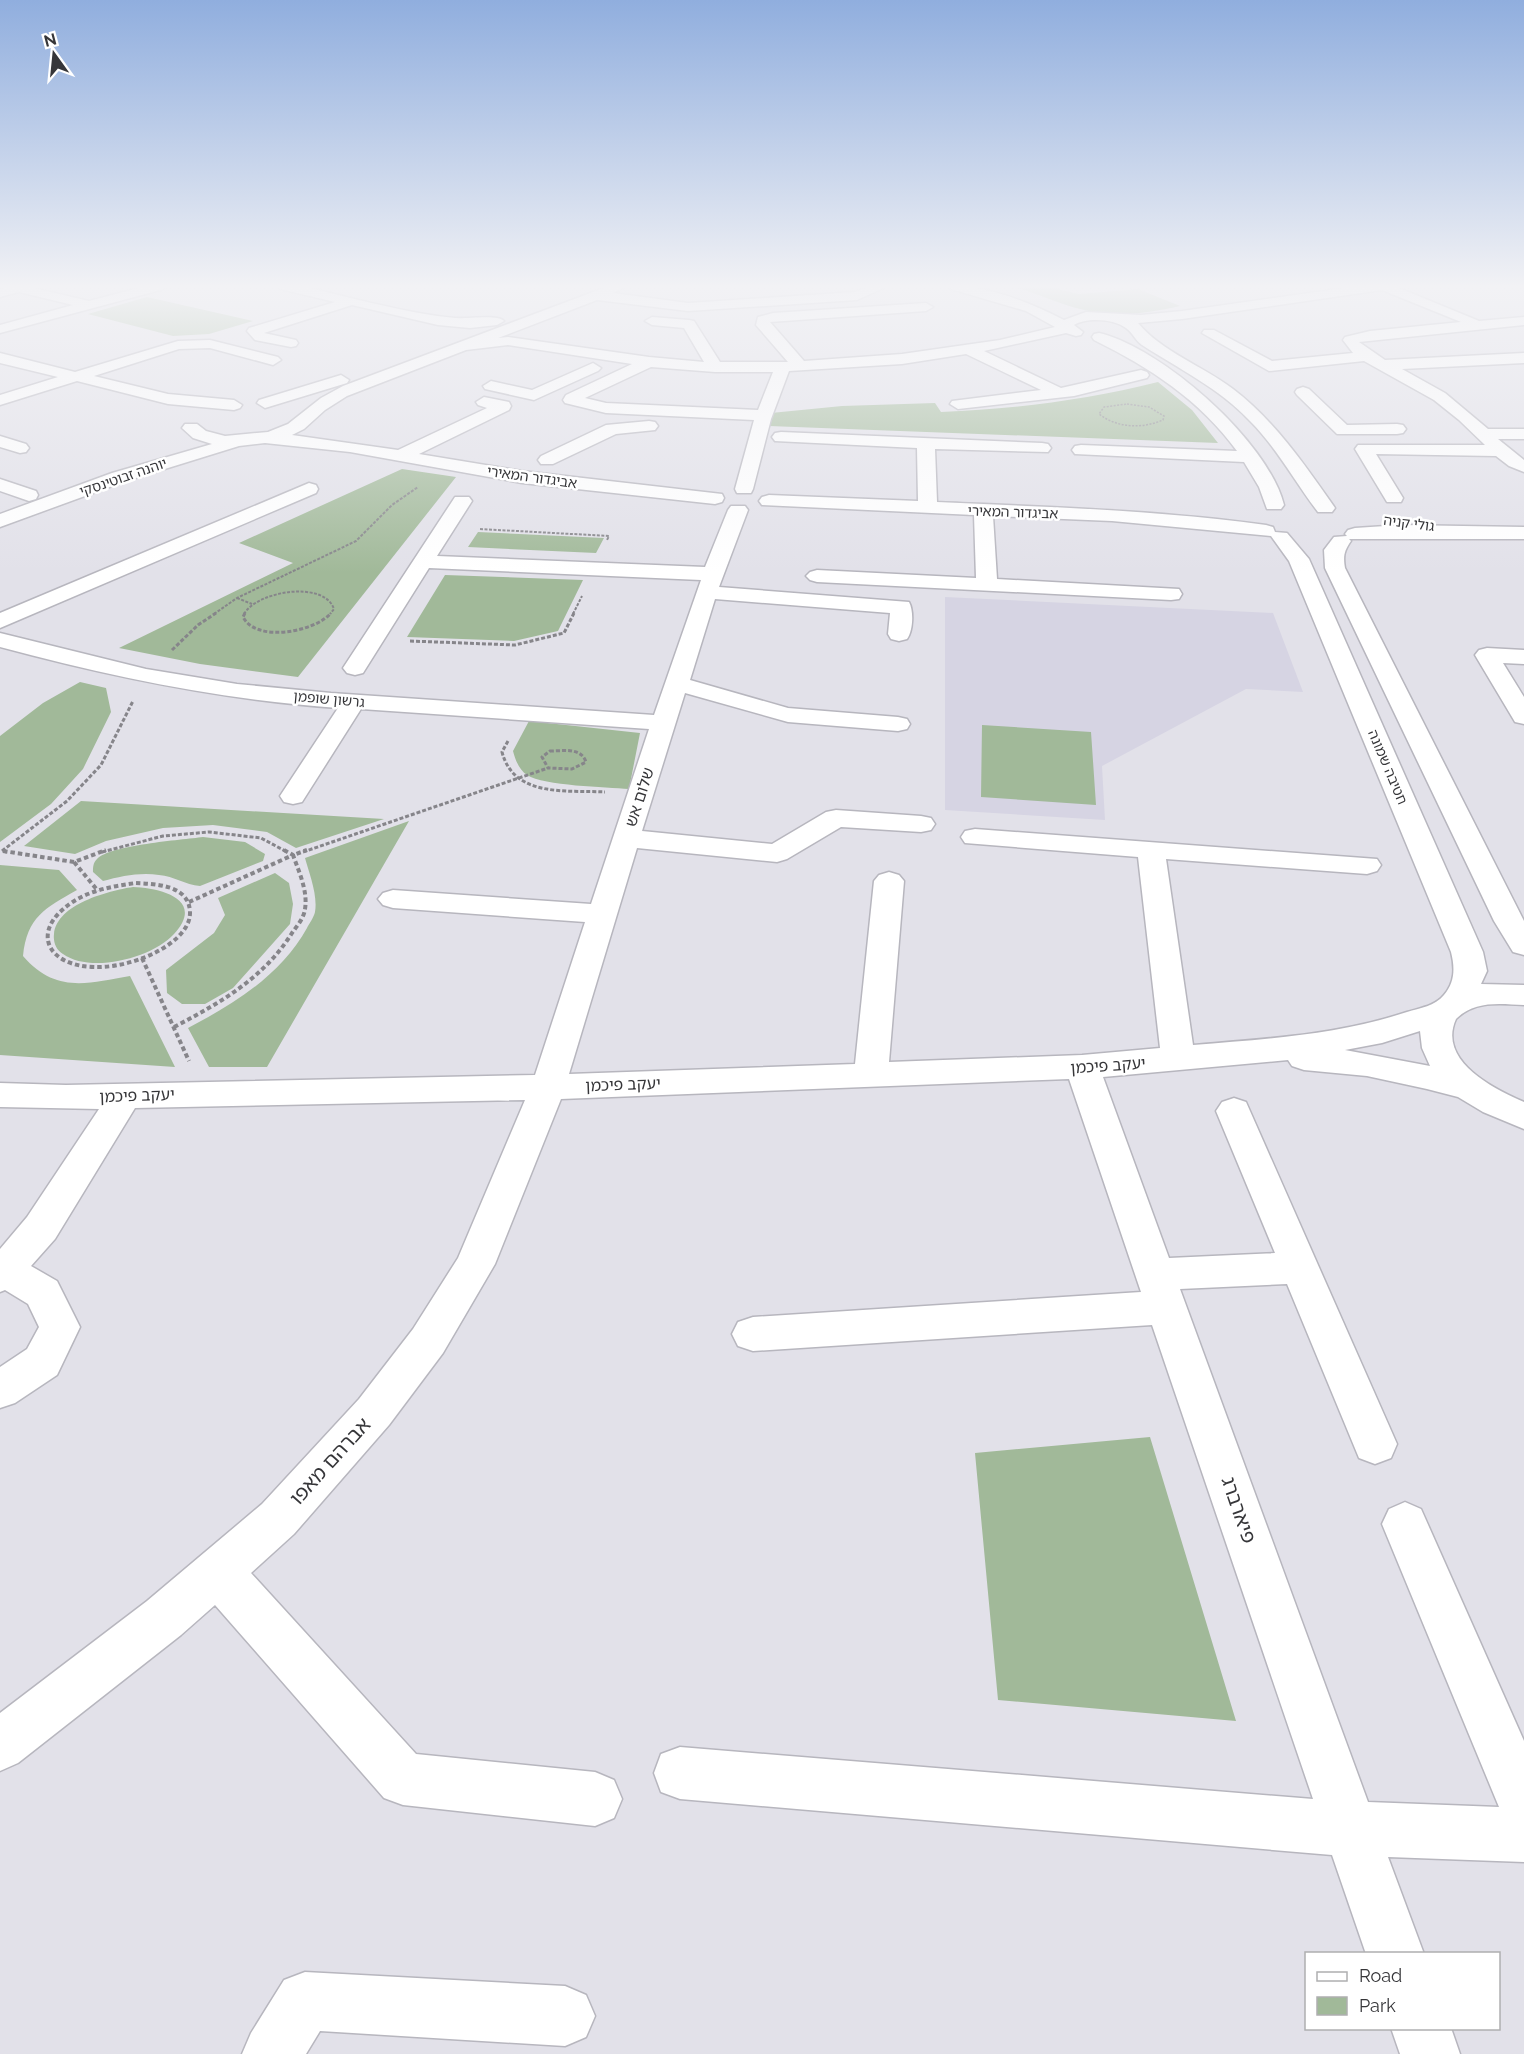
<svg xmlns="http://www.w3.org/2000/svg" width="1524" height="2054" viewBox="0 0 1524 2054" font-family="Raleway,'Noto Sans Hebrew',sans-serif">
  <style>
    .built { fill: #d6d4e3 }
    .green { fill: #a1b999 }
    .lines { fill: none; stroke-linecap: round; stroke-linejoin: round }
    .minor-casing { stroke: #b7b6be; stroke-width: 3 }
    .path-far3 { stroke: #86858a; stroke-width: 1.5; stroke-dasharray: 2 1.5; stroke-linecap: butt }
    .path-far2 { stroke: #86858a; stroke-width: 2; stroke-dasharray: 3 1.5; stroke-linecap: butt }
    .path-far1 { stroke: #86858a; stroke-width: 3; stroke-dasharray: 4 2; stroke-linecap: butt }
    .path { stroke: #86858a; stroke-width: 4; stroke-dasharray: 4.5 3; stroke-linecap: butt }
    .minor { fill: #fff; fill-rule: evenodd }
    .labels { text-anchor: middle; stroke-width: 5; stroke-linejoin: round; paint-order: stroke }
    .far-street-label { font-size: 14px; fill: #363639; stroke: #fff }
    .street-label { font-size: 16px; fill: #363639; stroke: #fff }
    .near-street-label { font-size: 20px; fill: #363639; stroke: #fff }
  </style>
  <rect width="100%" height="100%" fill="#e2e1e9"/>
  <path class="built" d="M945,597L1273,613L1303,692L1246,689L1102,766L1105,820L945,810Z"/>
  <path class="green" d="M1013,286H1044L1079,294L1138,289L1180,306C1157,311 1135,315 1111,314C1079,313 1044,296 1013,286Z
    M147,297L253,321L209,334L173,336L88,314Z
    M1158,382L1192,410L1218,443L769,426L771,413L842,406L935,403L941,412C1015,409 1086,400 1158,382Z
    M402,469L456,477L298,677L200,664L119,648L293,563L239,543Z
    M478,532L604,538L596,553L468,547Z
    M445,575L583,580L558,631L514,641L407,637Z
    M80,682L106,688L111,712L83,769L51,804L0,842V736L43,703Z
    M529,721L640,733L629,789C606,787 544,786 527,775C519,770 515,759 513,751Z
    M982,725L1091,732L1096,805L981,797Z
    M81,801L384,819L296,848L267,832L213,825L163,828L106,841L75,854L24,846Z
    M409,821L267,1067H209L188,1028C234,1004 281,975 307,928C309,924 314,917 315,912C318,895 309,873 305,858Z
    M203,837L245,842L265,854L263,861L200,886C185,885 174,876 159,875C141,872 121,876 103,881L93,872C93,867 93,863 97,859C110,845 181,840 203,837Z
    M0,865L59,870L77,890C45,908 27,917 23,956C55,993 86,984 130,976L175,1067L0,1055Z
    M275,873L289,883L293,904L290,924L233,988L205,1004H182L167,993L166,970L214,933L225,915L218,898Z
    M133,887C160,888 206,899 174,934C152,958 91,974 63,954C56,950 53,942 54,934C57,904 108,891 133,887Z
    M1150,1437L1236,1721L998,1700L975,1453Z"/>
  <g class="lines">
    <g class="minor-casing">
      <path id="minor" d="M13,286H25L89,301L146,286H166L164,289L0,333V325L73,305L19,292L0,297V289Z
        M279,286H300C351,297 403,313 455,318C467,319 498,314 504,321L497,325L470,328L438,325L352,305L264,333L296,340L298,343L296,346L291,347L255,340L247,331L249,328L335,302L280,289Z
        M609,286H627L613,293L688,303L855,292L871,286H888L857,300L688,311L597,300L498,338L508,337L649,357L704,362L684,328L652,325L645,321L652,317L689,320L694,321L720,362H788L756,325L758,317L773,313L926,303L933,307L926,311L770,322L804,361L902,354L1000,340L1055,327L1026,311L951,289L950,286C989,286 1029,302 1064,320L1086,312L1141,315L1182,311L1359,286H1394L1479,321L1524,317V325L1359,342L1385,360L1524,353V363L1402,369L1445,393L1488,429H1524V439H1498L1524,460V472L1509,466L1496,456L1376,454L1403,498L1401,502H1387L1355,449L1358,445H1485L1459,420L1434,400L1364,361L1269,371L1202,333L1204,330H1214L1272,361L1353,353L1343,340L1345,337L1370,331L1461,322L1382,290L1182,319L1138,323C1162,352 1203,366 1233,389C1275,421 1305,465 1335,508L1332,512H1318C1295,482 1277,448 1250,421C1219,388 1179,369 1142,345C1135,340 1133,333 1126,328C1114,319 1087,317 1074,325L1083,332L1081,335L1076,336L1066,333L984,351L1061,388L1141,370L1147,372L1149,375L1147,378L1074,396L958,409L950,404L952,401L1041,390L966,354L902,364L789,371L771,419L753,489L751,493H737L735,489L754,420L606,413L565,403L563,400L566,395L632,364L508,345L466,350L347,396L325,410L304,429L292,435L398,450L487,408L478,405L476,402L484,397L509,402L511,406L509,410L419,454L522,471L722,494L724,498L722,502L715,504L522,483L350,452L265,443L239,446L126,481L0,527V514L112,473L212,444L193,438L182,428L185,424H197L206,431L225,436L268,432L288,424L321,398L343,386ZM651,367L715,372H773L758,410L606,403L585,398Z
        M1099,333C1162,348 1268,441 1284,505L1281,509H1267L1259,487L1244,462L1075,454L1072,450L1075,446L1081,445L1237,451C1200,400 1149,367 1094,340L1092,337L1094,334Z
        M210,340L278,357L281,360L273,365L210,348L179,349L94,376L168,394L234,400L242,405L240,408L234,410L168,404L77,381L0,405V395L58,377L0,363V353L75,372L178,341Z
        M593,363L601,368L598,371L534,400L485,389L483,386L491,381L532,390Z
        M341,375L349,380L347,383L265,408L257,403L259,400Z
        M1303,387L1309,389L1347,425L1397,424L1403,425L1406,429L1403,433L1397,434H1337L1297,395L1295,392L1297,389Z
        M649,421L655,422L658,426L655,430L616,434L553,464H541L538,460L541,456L606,425Z
        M781,432L1042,443L1048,444L1051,448L1048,452L935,449L937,502C1047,507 1157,510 1266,525L1273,527L1275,532L1287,533L1309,559L1483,952L1487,971L1481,984L1524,985V1005C1500,1004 1475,1000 1456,1019C1437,1061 1494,1089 1524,1102V1129L1483,1112L1458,1097L1427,1089L1367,1076L1304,1070L1292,1066L1288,1060L1103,1077L1169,1258L1275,1253L1216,1111L1222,1102L1234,1098L1246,1102L1397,1444L1391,1458L1375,1464L1359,1458L1287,1284L1180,1289L1368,1802L1499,1807L1382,1524L1389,1509L1405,1502L1421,1509L1524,1741V1862L1388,1857L1424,1954H1366L1332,1855L680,1799L661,1792L654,1773L661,1754L680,1747L1313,1799L1152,1325L753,1351L738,1346L732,1334L738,1322L753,1317L1141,1292L1069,1079L561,1099L495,1264L443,1353L389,1425L294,1534L251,1573L416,1754L595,1772L614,1780L622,1799L614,1818L595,1826L403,1805L384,1798L215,1605L181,1635L18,1763L0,1771V1713L147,1601L262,1504L359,1399L413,1329L458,1258L525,1100L135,1108L55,1239L31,1266L57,1281L80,1327L57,1375L15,1403L0,1408V1367L27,1349L39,1327L28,1304L5,1290L0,1292V1249L27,1217L99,1109L0,1107V1083L66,1085L535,1075L585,922L393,908L383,905L378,899L383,893L393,890L591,904L649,729L361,709L302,802L293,804L284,802L280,796L338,708C223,700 111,677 0,647V633L146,669L237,684L331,693L654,715L701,580L429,568L363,673L355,675L347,673L343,668L455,497H469L472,501L437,556L705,567L728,510L731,506H745L748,510L719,587L909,602C914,611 913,631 907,639L899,641L891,639L888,634L890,613L715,599L690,680L788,708L898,717L907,719L910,724L907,729L898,731L788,722L685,693L642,831L772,844L826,812L836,810L921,816L931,818L935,824L931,830L921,832L841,827L787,859L777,862L637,848L569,1074L855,1064L874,881L879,875L889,872L899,875L904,881L889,1062L1082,1055L1160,1048L1138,857L965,843L961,837L965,831L975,829L1377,859L1381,865L1377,871L1367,874L1166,859L1193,1045C1265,1039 1338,1035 1407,1012C1420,1008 1435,1006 1444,995C1455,982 1455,968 1451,952L1289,561L1271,536L1112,521L993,516L997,579L1179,589L1182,594L1179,599L1171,600L817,582L810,580L806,576L810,572L817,570L976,578L974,515L762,505L759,501L762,497L769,495L918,501L917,448L775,441L772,437L775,433ZM1420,1031L1422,1048L1430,1066L1345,1050L1382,1043Z
        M0,436L26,444L29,448L26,452L20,453L0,447Z
        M0,479L36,491L38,495L36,499L29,501L0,491Z
        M309,483L316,485L318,489L316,493L0,628V613Z
        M1401,525L1524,527V539H1349L1351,541C1344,551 1343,556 1345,568L1524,921V955L1513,952L1494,921L1325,568L1324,550L1334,537L1347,536L1345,534L1348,530L1355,528Z
        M1487,648L1524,650V664L1503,663L1524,697V724L1515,722L1475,655L1479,650Z
        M305,1972L565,1986L586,1995L595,2016L586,2037L565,2046L320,2031L306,2054H242L251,2033L284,1980Z
        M1391,2028H1451L1460,2054H1400Z"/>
    </g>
    <path class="path-far3" d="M1127,404L1149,407L1164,416L1163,420C1142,429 1117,428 1099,414L1104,407Z"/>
    <path class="path-far2" d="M480,529L609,536L607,540
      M237,598L252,604
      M214,614L237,598L356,541L392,505L418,487
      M244,614C257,591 324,580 334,609L330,614
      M573,614L582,596"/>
    <path class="path-far1" d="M245,613L243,617C256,643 315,632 331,613
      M410,641L515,645L564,633L574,613
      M172,650L198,625L216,613
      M508,741L502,752C514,798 567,790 605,792
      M550,751C563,751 581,747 586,762L572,769L548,768L542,757Z
      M2,851L67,801L101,765L133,701
      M3,851L7,852
      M102,852L163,836L209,832L261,838L287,852
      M303,852L548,768"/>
    <path class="path" d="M3,851L74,862L106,850
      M74,862L98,891
      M136,883C156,884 190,885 190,913C190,922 185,930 178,937C158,956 122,968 94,967C48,966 29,932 71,903C90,890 114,886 136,883Z
      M189,902L293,855L284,850
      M142,958L189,1061
      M174,1027C220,1003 264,978 292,933C297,926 304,918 305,909C308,891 299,872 293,855L307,850"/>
    <use href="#minor" class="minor"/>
  </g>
  <linearGradient id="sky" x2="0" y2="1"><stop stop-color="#90aede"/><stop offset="0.5" stop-color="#f2f2f5"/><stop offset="1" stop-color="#f2f2f5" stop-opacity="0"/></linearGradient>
  <rect width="1524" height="573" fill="url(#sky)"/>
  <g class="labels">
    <g class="far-street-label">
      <text transform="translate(123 477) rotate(-19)" y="5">יוהנה זבוטינסקי</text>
      <text transform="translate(532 477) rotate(8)" y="5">אביגדור המאירי</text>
      <text transform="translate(1013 512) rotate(2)" y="5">אביגדור המאירי</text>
      <text transform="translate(1409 523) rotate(7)" y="5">גולי קניה</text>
      <text transform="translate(329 699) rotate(5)" y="5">גרשון שופמן</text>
      <text transform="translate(1388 767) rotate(67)" y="5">חטיבה שמונה</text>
    </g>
    <g class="street-label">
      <text transform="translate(639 797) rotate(-72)" y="6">שלום אש</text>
      <text transform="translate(1108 1065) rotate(-4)" y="6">יעקב פיכמן</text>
      <text transform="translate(623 1084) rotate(-2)" y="6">יעקב פיכמן</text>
      <text transform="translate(137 1095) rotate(-2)" y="6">יעקב פיכמן</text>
    </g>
    <g class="near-street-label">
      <text transform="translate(330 1461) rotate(-48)" y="7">אברהם מאפו</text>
      <text transform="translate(1239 1510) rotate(71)" y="7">פיארברג</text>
    </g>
  </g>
  <rect x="1305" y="1952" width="195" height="78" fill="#ffffff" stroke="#afafb0" stroke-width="1.5"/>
  <rect x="1317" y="1972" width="30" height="9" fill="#ffffff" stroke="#afafb0" stroke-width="1.5"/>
  <text x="1359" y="1982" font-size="18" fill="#363639">Road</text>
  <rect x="1317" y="1997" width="30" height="18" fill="#a1b999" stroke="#afafb0" stroke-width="1.5"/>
  <text x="1359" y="2012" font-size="18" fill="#363639">Park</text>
  <g transform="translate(54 54) rotate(345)" stroke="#ffffff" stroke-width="4.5" paint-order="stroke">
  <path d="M0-4.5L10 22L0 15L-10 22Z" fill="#363639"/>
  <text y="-9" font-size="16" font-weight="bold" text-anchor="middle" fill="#363639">N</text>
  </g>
</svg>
